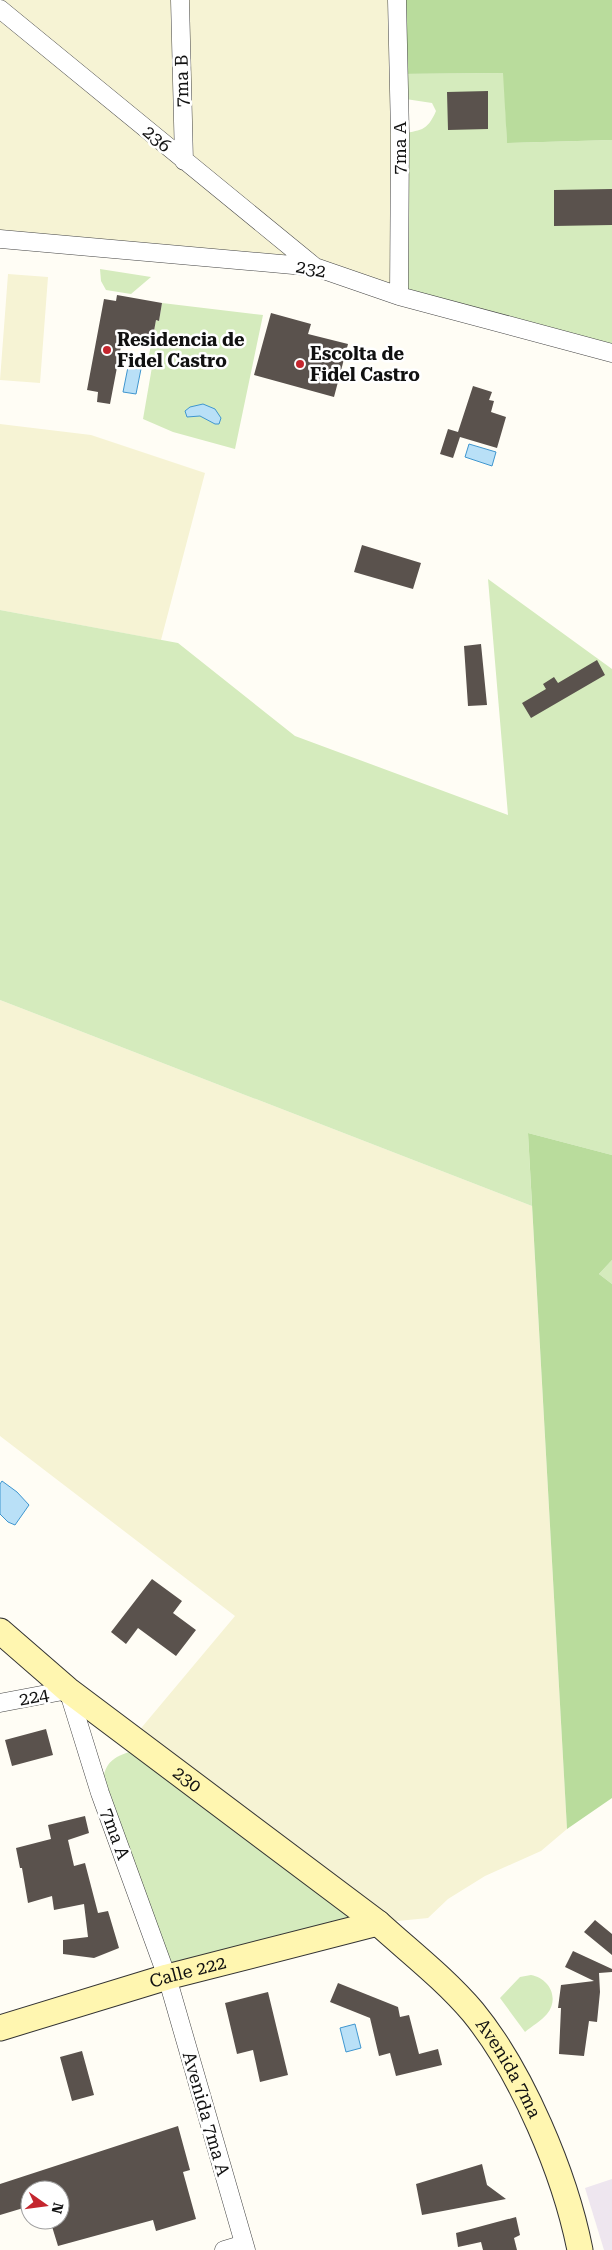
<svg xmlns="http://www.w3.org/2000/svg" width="612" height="2250" viewBox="0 0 612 2250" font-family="'Roboto Serif',serif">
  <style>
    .industrial { fill: #eee6ef }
    .farmland { fill: #f6f3d4 }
    .green { fill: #d5ebbd }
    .forest { fill: #b9dc9c }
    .water { fill: #b9e0f7; stroke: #3f96cf }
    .building { fill: #5a524d }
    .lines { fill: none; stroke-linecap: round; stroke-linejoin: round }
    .street-casing { stroke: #444; stroke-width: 19 }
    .secondary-casing { stroke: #333; stroke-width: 27 }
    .street { stroke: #fff; stroke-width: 18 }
    .secondary { stroke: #fff6b0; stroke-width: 25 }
    .poi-dot { fill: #c4262e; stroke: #fff; stroke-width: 2 }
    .labels { text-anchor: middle; stroke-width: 5; stroke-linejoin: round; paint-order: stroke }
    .street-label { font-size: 18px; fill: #111; stroke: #fff }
    .poi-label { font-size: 18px; font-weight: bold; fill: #111; stroke: #fff; text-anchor: start }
  </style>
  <rect width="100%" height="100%" fill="#fffdf5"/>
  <path class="industrial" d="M612,2179V2250H604L585,2188Z"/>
  <path class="farmland" d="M0,0H397L399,296L315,267L0,239Z
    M8,274L48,277L40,383L0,380Z
    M0,424L91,435L205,473L161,640L0,610Z
    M0,1000L532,1206L567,1829L541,1851L485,1876L448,1899L428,1918L378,1923L132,1739L235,1616L0,1436Z"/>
  <path class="green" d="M504,73L507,143L612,140V353L399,296L400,134C420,130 427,132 436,111L432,103L399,98L398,74Z
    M100,269L151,277L131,294L106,290L101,281Z
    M162,303L263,315L235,449L173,432L143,419L152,367L147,365L156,320L159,321Z
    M488,579L612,669V1155L528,1133L532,1206L0,1000V610L178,643L295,736L508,815Z
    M612,1260V1284L599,1274Z
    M129,1752L151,1753L378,1923L167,1977L100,1793C105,1770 104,1760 129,1752Z
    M531,1975C549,1978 560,1998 547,2014C541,2021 532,2026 525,2032L500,1998L520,1977Z"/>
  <path class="forest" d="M397,0H612V140L507,143L503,73L398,74Z
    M528,1133L612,1155V1260L599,1274L612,1284V1798L567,1829Z"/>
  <path class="water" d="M128,367L141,369L136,394L123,392Z
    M203,404L215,409L221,418L219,424H215L200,416L187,417L185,411L190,407Z
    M469,444L496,452L492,466L465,457Z
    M2,1481L17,1492L29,1505L15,1525L8,1522L0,1514V1484Z
    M355,2024L361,2048L346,2052L340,2028Z"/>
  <path class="building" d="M488,91V129L448,130L447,92Z
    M612,189V225L554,226V190Z
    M117,295L162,303L159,321L156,320L152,342L123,336L110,404L97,402L98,392L87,390L104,299L116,301Z
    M271,313L311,324L308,334L348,344L334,397L254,375Z
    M473,386L492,392L489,400L494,401L491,412L506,417L497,448L460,437L453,458L440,454L448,429L458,432Z
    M362,545L421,563L413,589L354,572Z
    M481,644L487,705L468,706L464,646Z
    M597,660L605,675L531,718L522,703L546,689L543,684L554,677L558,683Z
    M152,1579L182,1601L173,1613L196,1630L176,1656L138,1628L126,1644L111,1632Z
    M46,1729L53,1755L12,1766L5,1740Z
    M85,1816L89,1833L68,1840L74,1866L85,1863L98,1913L108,1911L119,1948L94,1958L63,1954V1940L88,1937L84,1904L54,1910L52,1896L28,1903L22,1868H20L16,1848L51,1839L48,1825Z
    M595,1920L612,1934V1955L584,1932Z
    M573,1951L612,1969V1972L599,1973L600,1992L597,2022L589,2021L584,2056L559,2054L561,2008H558L561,1985L594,1981L565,1967Z
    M338,1983L398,2007L400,2017L409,2015L419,2054L438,2049L442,2065L396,2076L390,2053L379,2056L370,2018L330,2002Z
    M268,1992L288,2075L260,2082L253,2050L237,2054L225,2003Z
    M82,2051L94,2095L72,2101L60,2057Z
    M178,2126L190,2170L183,2172L196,2219L156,2231L153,2220L58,2246L50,2220H60V2190H30V2206L0,2215V2184Z
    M482,2164L487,2185L506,2199L422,2215L416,2184Z
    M516,2217L520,2235L514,2238L517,2250H483L481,2242L458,2247L456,2233Z"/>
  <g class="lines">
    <g class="street-casing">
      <path id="street" d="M180,0L184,161
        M397,0L400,134L399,296
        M0,9L315,267
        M0,239L315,267L399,296L612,353
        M0,1703L68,1690L100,1793L167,1977L246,2250
        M224,2250L244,2244"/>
    </g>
    <g class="secondary-casing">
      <g id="secondary">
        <path id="s1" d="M0,1631L68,1690L378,1923C410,1952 445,1979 473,2012C522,2072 565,2174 580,2250"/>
        <path id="s2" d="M0,2028L167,1977L378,1923"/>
      </g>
    </g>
    <use href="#street" class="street"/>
    <use href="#secondary" class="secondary"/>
  </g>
  <g class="poi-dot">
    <circle cx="107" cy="350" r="5"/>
    <circle cx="300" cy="364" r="5"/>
  </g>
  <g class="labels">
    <g class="street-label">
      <text transform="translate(182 81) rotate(-91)" y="6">7ma B</text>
      <text transform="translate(157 139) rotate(40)" y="6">236</text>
      <text transform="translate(400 148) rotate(-90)" y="6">7ma A</text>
      <text transform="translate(311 269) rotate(11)" y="6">232</text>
      <text transform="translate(34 1697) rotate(-11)" y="6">224</text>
      <text dy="6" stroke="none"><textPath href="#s1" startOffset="239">230</textPath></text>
      <text transform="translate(115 1834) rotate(70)" y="6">7ma A</text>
      <text dy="6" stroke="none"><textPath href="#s2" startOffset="196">Calle 222</textPath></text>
      <text dy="6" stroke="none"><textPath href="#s1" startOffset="675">Avenida 7ma</textPath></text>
      <text transform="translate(206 2114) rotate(74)" y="6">Avenida 7ma A</text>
    </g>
    <g class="poi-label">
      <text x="117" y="346">Residencia de<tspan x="117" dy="21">Fidel Castro</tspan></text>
      <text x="310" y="360">Escolta de<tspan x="310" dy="21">Fidel Castro</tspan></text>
    </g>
  </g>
  <g transform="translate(45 2205) rotate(104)"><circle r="24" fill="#ffffff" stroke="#a0a0a0"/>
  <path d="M0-4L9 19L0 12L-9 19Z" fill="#c4262e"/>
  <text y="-8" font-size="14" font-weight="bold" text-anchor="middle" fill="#111111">N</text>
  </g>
</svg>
